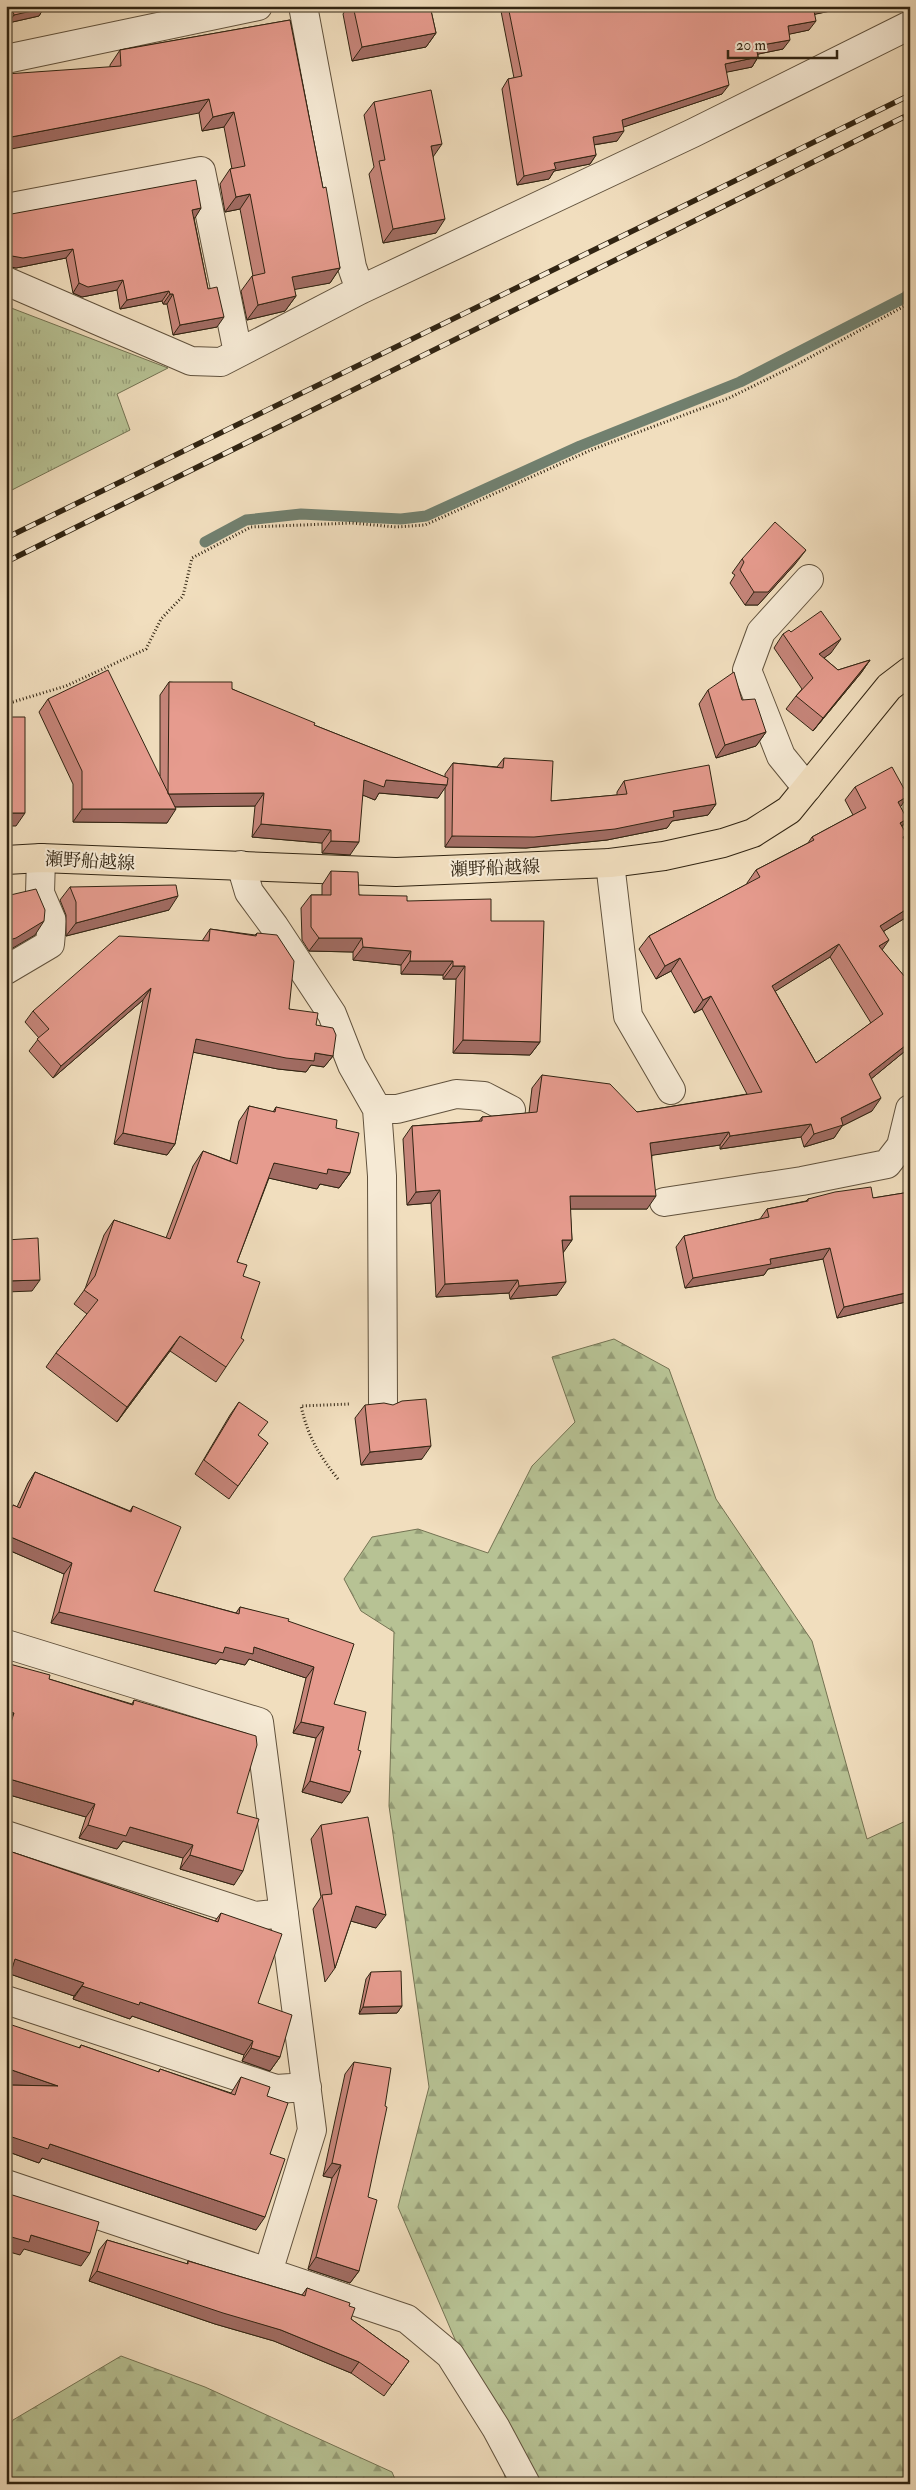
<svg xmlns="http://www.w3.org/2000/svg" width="916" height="2490" viewBox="0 0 916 2490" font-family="'IM FELL Double Pica','Noto Serif JP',serif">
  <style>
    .grass { fill: url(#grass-tufts); stroke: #747353 }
    .forest { fill: url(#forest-firs); stroke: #747353 }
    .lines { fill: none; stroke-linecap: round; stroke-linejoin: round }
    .stream { stroke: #71806f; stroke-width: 11 }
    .minor-casing { stroke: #61523d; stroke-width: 30 }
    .major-casing { stroke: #312412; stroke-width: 30 }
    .path { stroke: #312412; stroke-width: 3; stroke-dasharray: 1 2.5; stroke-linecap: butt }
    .minor { stroke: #f6ead5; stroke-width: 28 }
    .major { stroke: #f1debe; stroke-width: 28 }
    .rail-casing { stroke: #312412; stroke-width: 5.5 }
    .rail { stroke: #f6ead5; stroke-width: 4; stroke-dasharray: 11; stroke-linecap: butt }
    .wall { fill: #c6857a; stroke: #312412; fill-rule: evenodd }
    .shaded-wall { fill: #a16c63; stroke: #312412 }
    .building { fill: #e69b8e; stroke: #312412; fill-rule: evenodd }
    .labels { text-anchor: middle; stroke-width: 4; stroke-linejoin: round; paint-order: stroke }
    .street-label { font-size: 18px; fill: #312412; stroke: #f6ead5 }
  </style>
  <defs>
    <pattern id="grass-tufts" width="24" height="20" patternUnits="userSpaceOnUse" patternTransform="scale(1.25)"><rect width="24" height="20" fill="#b7c294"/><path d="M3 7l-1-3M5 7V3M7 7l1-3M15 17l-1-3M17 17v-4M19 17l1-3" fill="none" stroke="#959d77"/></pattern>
    <pattern id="forest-firs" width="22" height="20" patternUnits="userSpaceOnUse" patternTransform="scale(1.25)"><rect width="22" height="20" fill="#b7c294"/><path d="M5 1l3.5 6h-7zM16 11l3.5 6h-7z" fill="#959d77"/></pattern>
  </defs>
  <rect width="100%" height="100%" fill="#f1debe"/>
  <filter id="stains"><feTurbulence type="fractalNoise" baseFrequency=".004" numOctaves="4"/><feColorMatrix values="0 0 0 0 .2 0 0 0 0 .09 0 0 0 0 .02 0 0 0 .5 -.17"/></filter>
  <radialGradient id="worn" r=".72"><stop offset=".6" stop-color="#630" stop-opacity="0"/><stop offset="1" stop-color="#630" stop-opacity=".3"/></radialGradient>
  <path class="grass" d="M6,306L168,368L117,394L130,430L6,493Z"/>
  <path class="forest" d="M614,1339L669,1369L716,1499L812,1641L867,1839L910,1819V2484H507L488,2416L398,2207L429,2087L389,1806L394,1632L361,1611L344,1579L372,1537L418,1529L488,1553L532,1466L575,1422L552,1357Z
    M121,2356L205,2387L392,2472L397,2484H6V2431L13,2420Z"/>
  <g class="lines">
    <path class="stream" d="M205,542L246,520L301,514L401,519L426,516L580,446L740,382L906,297L910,292"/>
    <g class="minor-casing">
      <path id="minor" d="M303,6L352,267L360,290
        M6,59L258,6
        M6,208L201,171L238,353
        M6,281L191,361L221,362L360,290L693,133L910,25
        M807,788L781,756L747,670L761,632L809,579
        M610,863L628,1016L671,1090
        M241,865L249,892L274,926L332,1014L352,1065L377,1109L382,1176L383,1403
        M6,970L50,944L52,921L40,893L41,858
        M377,1109H397L456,1094L484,1096L511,1110
        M664,1202L802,1181L887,1164L901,1146L910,1109
        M6,1644L259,1722L312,2130L268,2272
        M6,1835L255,1916L284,1913
        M6,2000L276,2089L307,2087
        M6,2184L407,2319L450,2355L496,2428L526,2484"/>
    </g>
    <g class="major-casing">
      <path id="major" d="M6,860L41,858L396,872L610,863L664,856L723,843L753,833L789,810L889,687L910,671"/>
    </g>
    <path class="path" d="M6,704L66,686L146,649L161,619L183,596L192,558L251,527L352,523L396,527L425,525L591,450L729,398L796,365L910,303
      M338,1479C319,1455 308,1437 301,1406L350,1404"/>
    <use href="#minor" class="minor"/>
    <use href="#major" class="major"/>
    <g class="rail-casing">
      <path id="rail" d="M6,538L910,95
        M6,562L910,114"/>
    </g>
    <use href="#rail" class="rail"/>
  </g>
  <path class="wall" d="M6,6H64L42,11L39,16L8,23L7,19H6Z
    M348,6H430L436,33L426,47L352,61L343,14Z
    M500,6H854L815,14L809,30L789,34L783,49L758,54V57L752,67L726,72L722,94L623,127L617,141L594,145L596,155L590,164L554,171L549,179L517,185L502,89L508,79L514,78Z
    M290,20L323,188L340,268L330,283L294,289L296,296L285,311L247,320L241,291L252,276H253L240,209L225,212L220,184L230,169H232L224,127L202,131L199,113L110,67V65L120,50Z
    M374,102L433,156L436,233L383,243L369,174L374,167L364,115Z
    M201,208L194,218L208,289L217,327L173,335L167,304H163L162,301L120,309L117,290L82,297L73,293L66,258L16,268L6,266V215Z
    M742,559L796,563L758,605H745L730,583L735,575L732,573Z
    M791,632L831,653L824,658L838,670L870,660L861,673L813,731L786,709L796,696L802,689L774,648L783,634Z
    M169,682L232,689L314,725L445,777V774L453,763L497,767L504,758L551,801L617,795V792L624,781L716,804L708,815L672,821L667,828L607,840L526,848L445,847V787L438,798L379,793L375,800L363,795L350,855L322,853V843L252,837L255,806L175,807L167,823L73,822V784L39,712L48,699L160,776V695Z
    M708,690L742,700L766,732L756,746L716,758L699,704Z
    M855,787L900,807L907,819L902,827L904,839L910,849V915L884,931L882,950L910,983V1047L871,1079L872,1111L842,1126L834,1138L804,1147L801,1137L720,1149V1145L652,1155L647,1209H570L572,1240L563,1252L557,1295L510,1299L509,1293L436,1297L431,1203L407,1205L403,1139L412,1126L479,1121L482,1117L529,1113L532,1088L542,1075L637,1112L747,1094L702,1009L694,1013L671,971L656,979L639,949L649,936L747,884V883L756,870L808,843L812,837L853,815L845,800ZM830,957L871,1023L816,1063L775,991Z
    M331,871L359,895L407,901L491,921L540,1042L530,1055L453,1053L456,979H443V975L401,974V965L353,960V952L309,951L302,940L301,908L311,895H322V885Z
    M70,887L169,910L66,936V915L60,900Z
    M210,929L255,935L257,933L289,1009L316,1025L333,1056L324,1067L311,1065L306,1072L278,1069L193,1052L175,1144L167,1155L114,1144L143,1000L53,1078L29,1051L39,1038L25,1022L33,1011L202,941Z
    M249,1106L273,1112L276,1107L336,1128L350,1173L339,1188L320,1184L317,1189L269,1178L237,1262L243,1276L226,1367L216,1382L170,1351L117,1422L46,1367L56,1353L87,1314L74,1304L85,1289L104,1235L114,1220L166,1238L193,1166L203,1151L230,1161L239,1121Z
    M910,1192V1301L837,1318L823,1259L768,1269L764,1275L685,1288L676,1247L684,1236L760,1219L767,1209L806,1201L808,1199L873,1198Z
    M239,1402L258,1436L268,1443L229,1499L195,1474L230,1415Z
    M365,1405L422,1459L361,1465L355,1418Z
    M35,1472L130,1511L133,1506L154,1591L236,1613L240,1607L288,1621L334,1704L342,1803L302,1792L316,1738L293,1733L306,1678L249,1659L245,1665L220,1659L216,1664L51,1623L64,1574L6,1549V1515L13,1505L17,1507L28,1483Z
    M6,1663L49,1679L132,1704L134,1700L237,1813L234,1885L180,1869L183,1858L123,1841L117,1849L79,1838L86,1817L6,1794Z
    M321,1825L376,1928L351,1921L335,1968L325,1982L313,1909L321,1897L311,1839Z
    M6,1850L215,1921L221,1913L280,2057L270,2071L242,2061L244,2055L132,2016L130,2019L73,1999L74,1996L10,1974Z
    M371,1972L402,2006L397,2013L359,2014L366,1979Z
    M81,2045L158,2072L160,2069L231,2093L241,2077L267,2096L270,2154L256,2230L42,2158L39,2163L6,2151V2085L79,2048Z
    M354,2062L359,2271L350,2283L308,2269L332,2178L323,2176L345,2074Z
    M107,2240L187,2264L188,2261L302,2295L307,2288L349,2306L351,2319L409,2361L384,2396L351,2373L274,2341L215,2324L89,2281L99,2250Z"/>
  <path class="shaded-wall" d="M42,6H64L42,11L39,16L8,23L14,15Z
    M813,6H854L807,16Z
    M13,11L7,19H6V12Z
    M816,21L809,30L781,36L788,26Z
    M436,33L426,47L352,61L362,47Z
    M790,40L783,49L749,56L756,46Z
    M758,57L752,67L718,74L725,64Z
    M729,85L722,94L615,130L622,120Z
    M209,99L199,113L6,150V138Z
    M234,112L224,127L202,131L213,117Z
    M624,131L617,141L586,146L593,137Z
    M442,144L433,157L431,146Z
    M596,155L590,164L554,171L549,179L517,185L524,176L554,163Z
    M250,194L240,209L225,212L236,197Z
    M201,208L195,218L185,220L192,210Z
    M445,219L436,233L383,243L393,229Z
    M73,249L66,258L16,268L6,266V258L12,256Z
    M340,268L330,283L281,292L292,277Z
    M123,280L117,290L82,297L73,293L79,283Z
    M169,291L162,301L120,309L127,300Z
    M170,294H173L167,304H163Z
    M296,296L285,311L247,320L258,305Z
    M224,317L217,327L173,335L180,325Z
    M806,550L796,563L758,605H745L754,592Z
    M841,639L831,653L810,668L819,654Z
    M870,660L861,673L813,731L823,718Z
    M766,732L756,746L716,758L725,745Z
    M364,780H386L447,785L438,798L379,793L375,800L355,792Z
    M264,793L255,806L159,807L168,794Z
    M908,796L899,809L898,802Z
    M716,804L708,815L672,821L667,828L607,840L526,848L445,847L452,836L673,811Z
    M82,809H176L167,823L73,822Z
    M6,813H25L16,826H6Z
    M907,819L898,832L900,823Z
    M261,824L331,830L322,843L252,837Z
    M331,841L359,842L350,855L322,853Z
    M178,896L169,910L66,936L76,923Z
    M910,907V915L871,939L880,926Z
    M44,921L35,935L6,952V941Z
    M319,938H362L353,952L309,951Z
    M889,940L880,953L879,946Z
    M839,944L830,957L763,999L772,986Z
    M363,947L411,951L401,965L353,960Z
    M680,958L671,971L656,979L665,966Z
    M410,961H453L443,975L401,974Z
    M453,966H465L456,979H443Z
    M151,988L143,1000L53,1078L61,1066Z
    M711,996L702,1009L694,1013L703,1000Z
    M196,1039L315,1053L333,1056L324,1067L311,1065L306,1072L278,1069L187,1051Z
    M463,1040L540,1042L530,1055L453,1053Z
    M910,1042V1047L860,1088L869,1074Z
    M881,1098L872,1111L842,1126L834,1138L804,1147L814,1134L841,1118Z
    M811,1124L801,1137L720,1149L730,1136Z
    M729,1132L720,1145L641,1157L650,1143Z
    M123,1133L175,1144L167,1155L114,1144Z
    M274,1163L328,1169L350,1173L339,1188L320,1184L317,1189L264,1177Z
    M440,1190L431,1203L407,1205L416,1192Z
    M570,1196H656L647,1209H560Z
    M562,1240H572L563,1253Z
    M830,1248L823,1259L768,1269L764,1275L685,1288L693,1278L770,1259Z
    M40,1280L32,1291L6,1292V1281Z
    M518,1280L509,1293L436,1297L445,1284Z
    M566,1282L557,1295L510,1299L519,1286Z
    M910,1292V1301L837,1318L844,1307Z
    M180,1336L170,1351L117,1422L127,1407Z
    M431,1446L422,1459L361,1465L370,1452Z
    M6,1535L72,1563L64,1574L6,1549Z
    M59,1612L225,1647H254L314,1667L306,1678L249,1659L245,1665L220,1659L216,1664L51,1623Z
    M6,1711L14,1713L6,1724Z
    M301,1722L324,1727L316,1738L293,1733Z
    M6,1778L95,1804L86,1817L6,1794Z
    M310,1781L350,1792L342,1803L302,1792Z
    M88,1825L130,1827L193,1845L183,1858L123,1841L117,1849L79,1838Z
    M190,1855L243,1871L234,1885L180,1869Z
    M356,1906L386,1915L376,1928L347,1920Z
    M15,1959L84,1983L74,1996L10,1974L6,1979V1974Z
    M82,1986L140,2002L253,2041L244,2055L132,2016L130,2019L73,1999Z
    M402,2006L397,2013L359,2014L363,2007Z
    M251,2048L280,2057L270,2071L242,2061Z
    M6,2068L58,2086L6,2085Z
    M6,2135L50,2144L265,2217L256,2230L42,2158L39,2163L6,2151Z
    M332,2163L341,2165L332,2178L323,2176Z
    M31,2235L90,2253L81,2266L24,2249L20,2255L6,2251V2238L8,2236Z
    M316,2257L359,2271L350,2283L308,2269Z
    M97,2271L281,2330L359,2362L351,2373L274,2341L215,2324L89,2281Z"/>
  <path class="building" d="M6,6H44L45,8L14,15L13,11L6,12Z
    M353,6H430L436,33L362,47Z
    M508,6H814H813L816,21L788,26L790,40L756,46L758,57L725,64L729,85L622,120L624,131L593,137L596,155L554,163L556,169L524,176L508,79L522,76Z
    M290,20L323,188L326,187L340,268L292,277L296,296L258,305L252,276L265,273L250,194L236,197L230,169L245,166L234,112L213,117L209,99L6,138V74L121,66L120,50Z
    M431,90L442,144L431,146L445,219L393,229L379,161L385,160L374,102Z
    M196,180L201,208L192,210L208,289L217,287L224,317L180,325L173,294H170L169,291L127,300L123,280L88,287L79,283L73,249L23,258L12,256L6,258V215Z
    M775,522L806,550L768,592H754L740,570L744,562L742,559Z
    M821,611L841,639L819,654L838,670L870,660L823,718L796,696L813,678L783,634L789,630L791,632Z
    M108,670L176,809H82V771L48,699Z
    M734,672L742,700L755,699L766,732L725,745L708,690Z
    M169,682H232V689L315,723L314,725L448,778L447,785L386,780L384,787L364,780L359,842L331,841V830L261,824L264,793L168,794Z
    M6,717H25V813H6Z
    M504,758L553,761L551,801L627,794L624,781L709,765L716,804L673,811L674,817L615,829L534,837L452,836L453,763L503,768Z
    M892,767L908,796L898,802L907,819L900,823L907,835L903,837L910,849V907L880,926L889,940L879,946L910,983V1011L909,1012L910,1014V1042L869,1074L881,1098L841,1118L843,1125L814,1134L811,1124L730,1136L729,1132L650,1143L656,1196H570L572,1240H562L566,1282L519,1286L518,1280L445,1284L440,1190L416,1192L412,1126L482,1121V1117L537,1112L542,1075L610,1084L637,1112L762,1092L711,996L703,1000L680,958L665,966L649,936L760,877L756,870L814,840L812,837L866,808L855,787ZM839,944L883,1014L816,1063L772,986Z
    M331,871L358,872L359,895L407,896V901L491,899V921H544L540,1042L463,1040L465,966H453V961H410L411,951L363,947L362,938H319L311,927V895H331Z
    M176,885L178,896L76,923V902L70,887Z
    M36,889L45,910L44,921L16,938L6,941V896Z
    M210,929L256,936L257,933L277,935L294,961L289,1009L318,1013L316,1025L333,1028L336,1035L333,1056L315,1053L314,1061L286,1058L196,1039L175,1144L123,1133L151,988L61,1066L37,1039L49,1029L33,1011L119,936L209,941Z
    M249,1106L275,1112L276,1107L337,1120L336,1128L359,1133L350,1173L328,1169L327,1174L274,1163L237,1262L247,1265L243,1276L260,1282L241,1338L244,1340L226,1367L180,1336L127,1407L56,1353L98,1300L84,1290L95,1276L114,1220L170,1239L203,1151L237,1164Z
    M871,1187L873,1198L910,1192V1230H909L910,1234V1292L844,1307L830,1248L770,1259L771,1264L693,1278L684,1236L769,1217L767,1209L808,1201V1199L835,1192Z
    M38,1238L40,1280L6,1281V1240Z
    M426,1399L431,1446L370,1452L365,1405L384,1403L393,1405L402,1401Z
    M239,1402L268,1422L258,1435L268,1443L238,1486L204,1460Z
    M35,1472L131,1512L133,1506L181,1527L154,1591L239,1614L240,1607L289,1619L288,1621L354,1644L334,1704L366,1712L358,1750L361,1751L350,1792L310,1781L324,1727L301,1722L314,1667L254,1647L253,1654L225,1647L223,1653L59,1612L72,1563L6,1535V1521L13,1505L20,1508Z
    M6,1663L50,1675L49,1679L133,1705L134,1700L256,1736L257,1745L237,1813L259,1819L243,1871L190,1855L193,1845L130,1827L126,1836L88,1825L95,1804L6,1778V1738L14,1713L6,1711Z
    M368,1817L386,1915L356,1906L335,1968L322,1895L332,1894L321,1825Z
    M6,1850L218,1922L221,1913L282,1934L258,2003L292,2015L280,2057L251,2048L253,2041L140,2002L139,2005L82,1986L84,1983L15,1959L11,1972L6,1974Z
    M401,1971L402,2006L363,2007L371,1972Z
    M6,2023L80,2048L81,2045L159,2072L160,2069L235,2095L241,2077L270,2087L267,2096L288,2103L270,2154L285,2159L265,2217L50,2144L48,2149L6,2135V2085L58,2086L6,2068Z
    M354,2062L391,2068L385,2106L387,2107L368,2197L377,2200L359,2271L316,2257L341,2165L332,2163Z
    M6,2193L99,2222L90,2253L31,2235L29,2242L8,2236L6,2242Z
    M107,2240L188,2264V2261L305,2296L307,2288L350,2303L349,2306L355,2308L351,2319L409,2361L392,2385L359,2362L281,2330L223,2313L97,2271Z"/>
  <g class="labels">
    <g class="street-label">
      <text transform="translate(90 861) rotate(3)" y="6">瀬野船越線</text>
      <text transform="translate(495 868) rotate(-2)" y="6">瀬野船越線</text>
    </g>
  </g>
  <rect width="916" height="2490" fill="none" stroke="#f1debe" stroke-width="25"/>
  <rect x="8" y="8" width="901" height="2475" fill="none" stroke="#312412" stroke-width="2.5"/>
  <rect x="12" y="12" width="891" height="2465" fill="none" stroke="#312412"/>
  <path d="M728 50v8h109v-8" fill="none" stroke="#312412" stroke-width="2.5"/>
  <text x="736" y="50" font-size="15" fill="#312412" stroke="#f6ead5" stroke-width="4" paint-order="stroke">20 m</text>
  <rect width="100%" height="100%" filter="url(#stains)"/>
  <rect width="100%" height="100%" fill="url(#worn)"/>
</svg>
